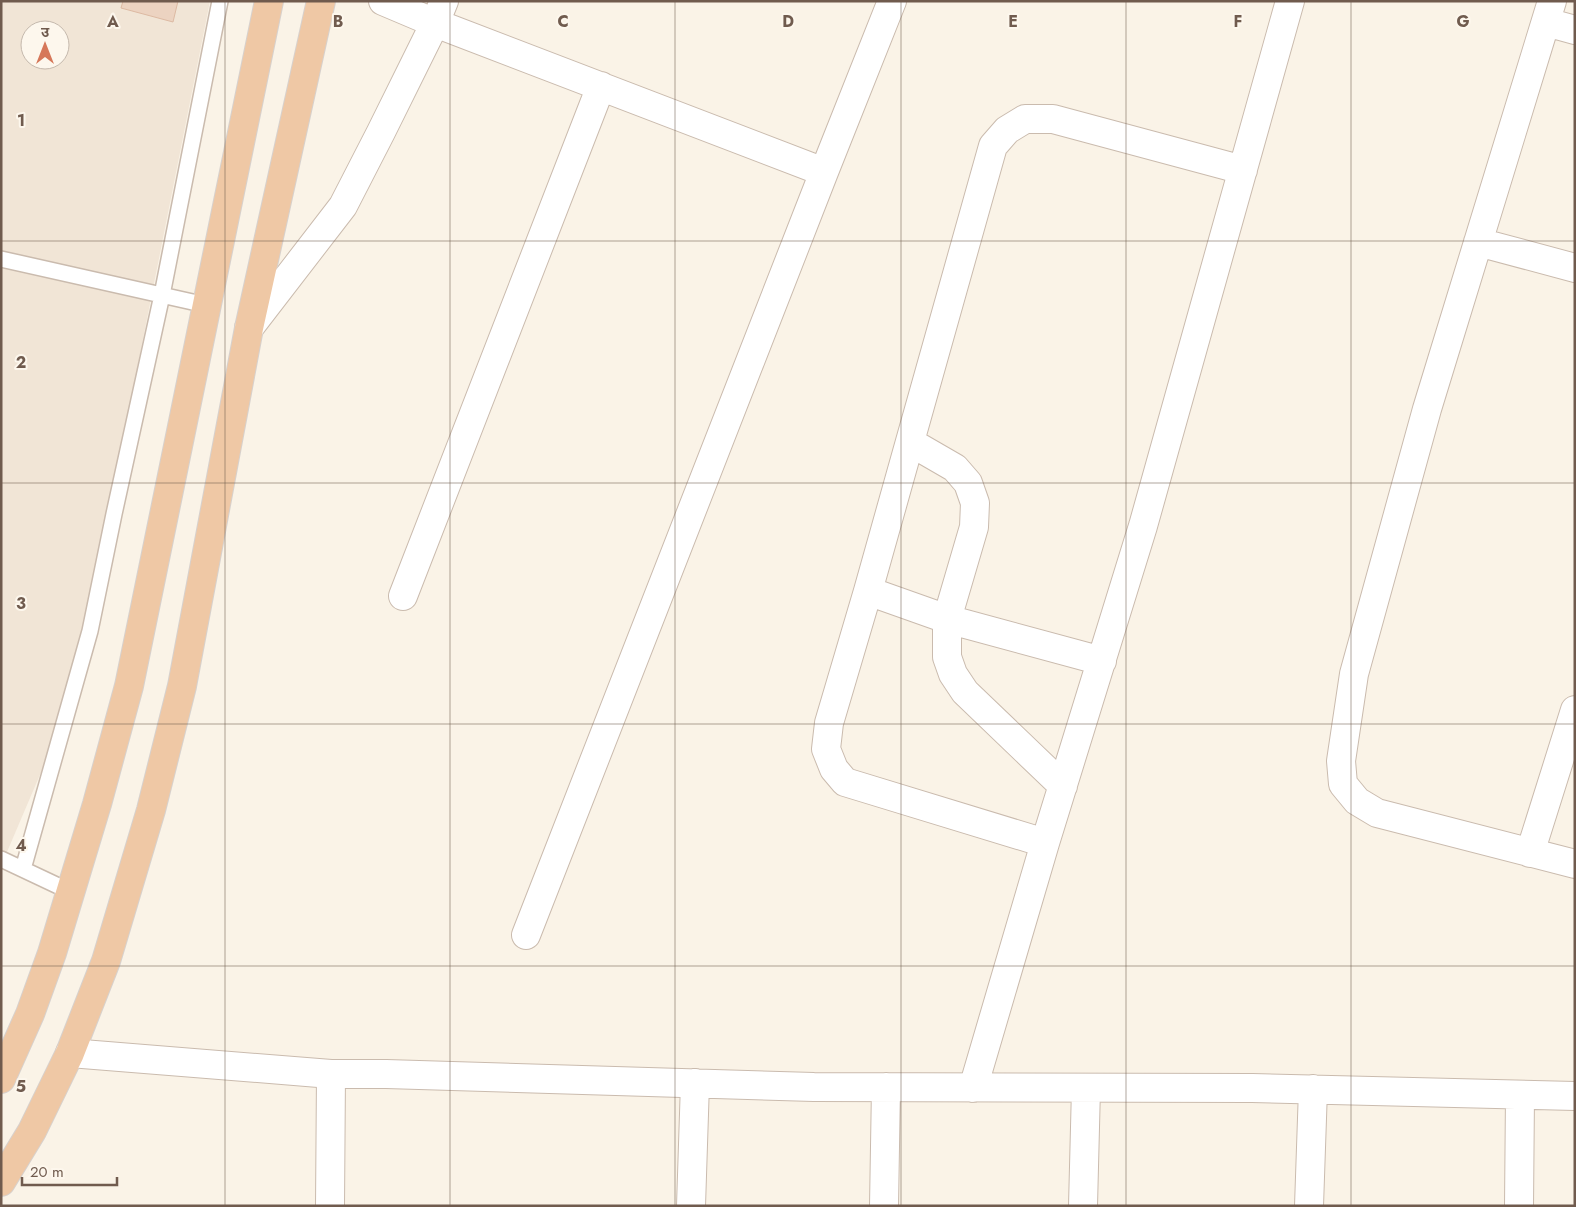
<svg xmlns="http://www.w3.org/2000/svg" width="1576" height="1207" viewBox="0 0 1576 1207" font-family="Jost,'Noto Sans Devanagari',sans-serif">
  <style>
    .residential { fill: #f1e5d6; fill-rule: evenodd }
    .building { fill: #ecd3c1; stroke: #ddbaa3 }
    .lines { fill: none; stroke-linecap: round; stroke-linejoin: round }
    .service-casing { stroke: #cabbae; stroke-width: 18 }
    .minor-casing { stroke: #cabbae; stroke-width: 30 }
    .tertiary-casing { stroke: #cabbae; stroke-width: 30 }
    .trunk-casing { stroke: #d7d1cd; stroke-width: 30 }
    .service { stroke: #fff; stroke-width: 15 }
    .minor { stroke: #fff; stroke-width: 28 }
    .tertiary { stroke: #fff; stroke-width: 28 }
    .trunk { stroke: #efc8a5; stroke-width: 28 }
    .grid { fill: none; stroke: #705b4e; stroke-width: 1; stroke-opacity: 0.55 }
    .grid-label { font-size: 16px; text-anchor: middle; font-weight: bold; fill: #705b4e; stroke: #fdf7ed; stroke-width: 4; stroke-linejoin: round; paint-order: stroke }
  </style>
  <rect width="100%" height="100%" fill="#faf3e7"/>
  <path class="residential" d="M1,1H210L71,702L1,866ZM30,30H60V60H30Z"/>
  <path class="building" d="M123,1H178L173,22L121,8Z"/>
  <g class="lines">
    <g class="service-casing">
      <path id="service" d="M1,259L206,305
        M1,859L71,892
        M23,869L90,631L114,514L162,295L220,1"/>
    </g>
    <g class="minor-casing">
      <path id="minor" d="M383,1L435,23L824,172
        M1552,1L1427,409L1354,674L1341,761L1343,784L1357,801L1377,813L1575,864
        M1546,22L1575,30
        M1478,242L1575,268
        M910,442L955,468L968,483L975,503L974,527L947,619V657L953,674L965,692L1063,786
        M868,591L947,619L1102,661
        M403,596L601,86
        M1045,843L845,782L834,769L826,749L829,723L868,591L993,146L1007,130L1025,119H1053L1243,170
        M1530,853L1575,710
        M526,935L824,172L892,1
        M70,1053L331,1074H386L814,1087L1252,1088L1575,1096
        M973,1088L1045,843L1143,526L1290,1
        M330,1206L331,1074
        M691,1206L695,1083
        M884,1206L886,1087
        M1083,1206L1086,1088
        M1309,1206L1313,1089
        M1519,1206L1520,1095"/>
    </g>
    <g class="tertiary-casing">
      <path id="tertiary" d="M249,328L343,206L381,132L435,23L444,1"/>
    </g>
    <g class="trunk-casing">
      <path id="trunk" d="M1,1079L30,1014L52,953L97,804L129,686L269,1
        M1,1182L32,1131L70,1053L106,961L151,810L182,686L249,328L321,1"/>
    </g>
    <use href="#service" class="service"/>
    <use href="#minor" class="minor"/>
    <use href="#tertiary" class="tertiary"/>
    <use href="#trunk" class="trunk"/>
  </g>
  <path class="grid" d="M225,1V1206M450,1V1206M675,1V1206M901,1V1206M1126,1V1206M1351,1V1206M1,241H1575M1,483H1575M1,724H1575M1,966H1575"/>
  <g class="grid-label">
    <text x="113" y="27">A</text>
    <text x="338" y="27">B</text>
    <text x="563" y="27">C</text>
    <text x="788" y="27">D</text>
    <text x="1013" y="27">E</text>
    <text x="1238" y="27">F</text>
    <text x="1463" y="27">G</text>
    <text x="21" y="126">1</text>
    <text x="21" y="368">2</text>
    <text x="21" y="609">3</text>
    <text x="21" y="851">4</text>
    <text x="21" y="1092">5</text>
  </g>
  <rect width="1576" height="1207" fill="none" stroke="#705b4e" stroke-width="5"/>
  <g transform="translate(45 45)"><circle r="24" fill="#fdf7ed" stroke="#c5b9ad"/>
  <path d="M0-4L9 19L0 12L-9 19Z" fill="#d67759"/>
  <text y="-8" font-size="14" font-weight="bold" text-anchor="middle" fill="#705b4e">उ</text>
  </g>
  <path d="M22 1177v8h95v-8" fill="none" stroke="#705b4e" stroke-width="2.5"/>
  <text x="30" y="1177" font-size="15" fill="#705b4e" stroke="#fdf7ed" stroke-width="4" paint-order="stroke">20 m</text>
</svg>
